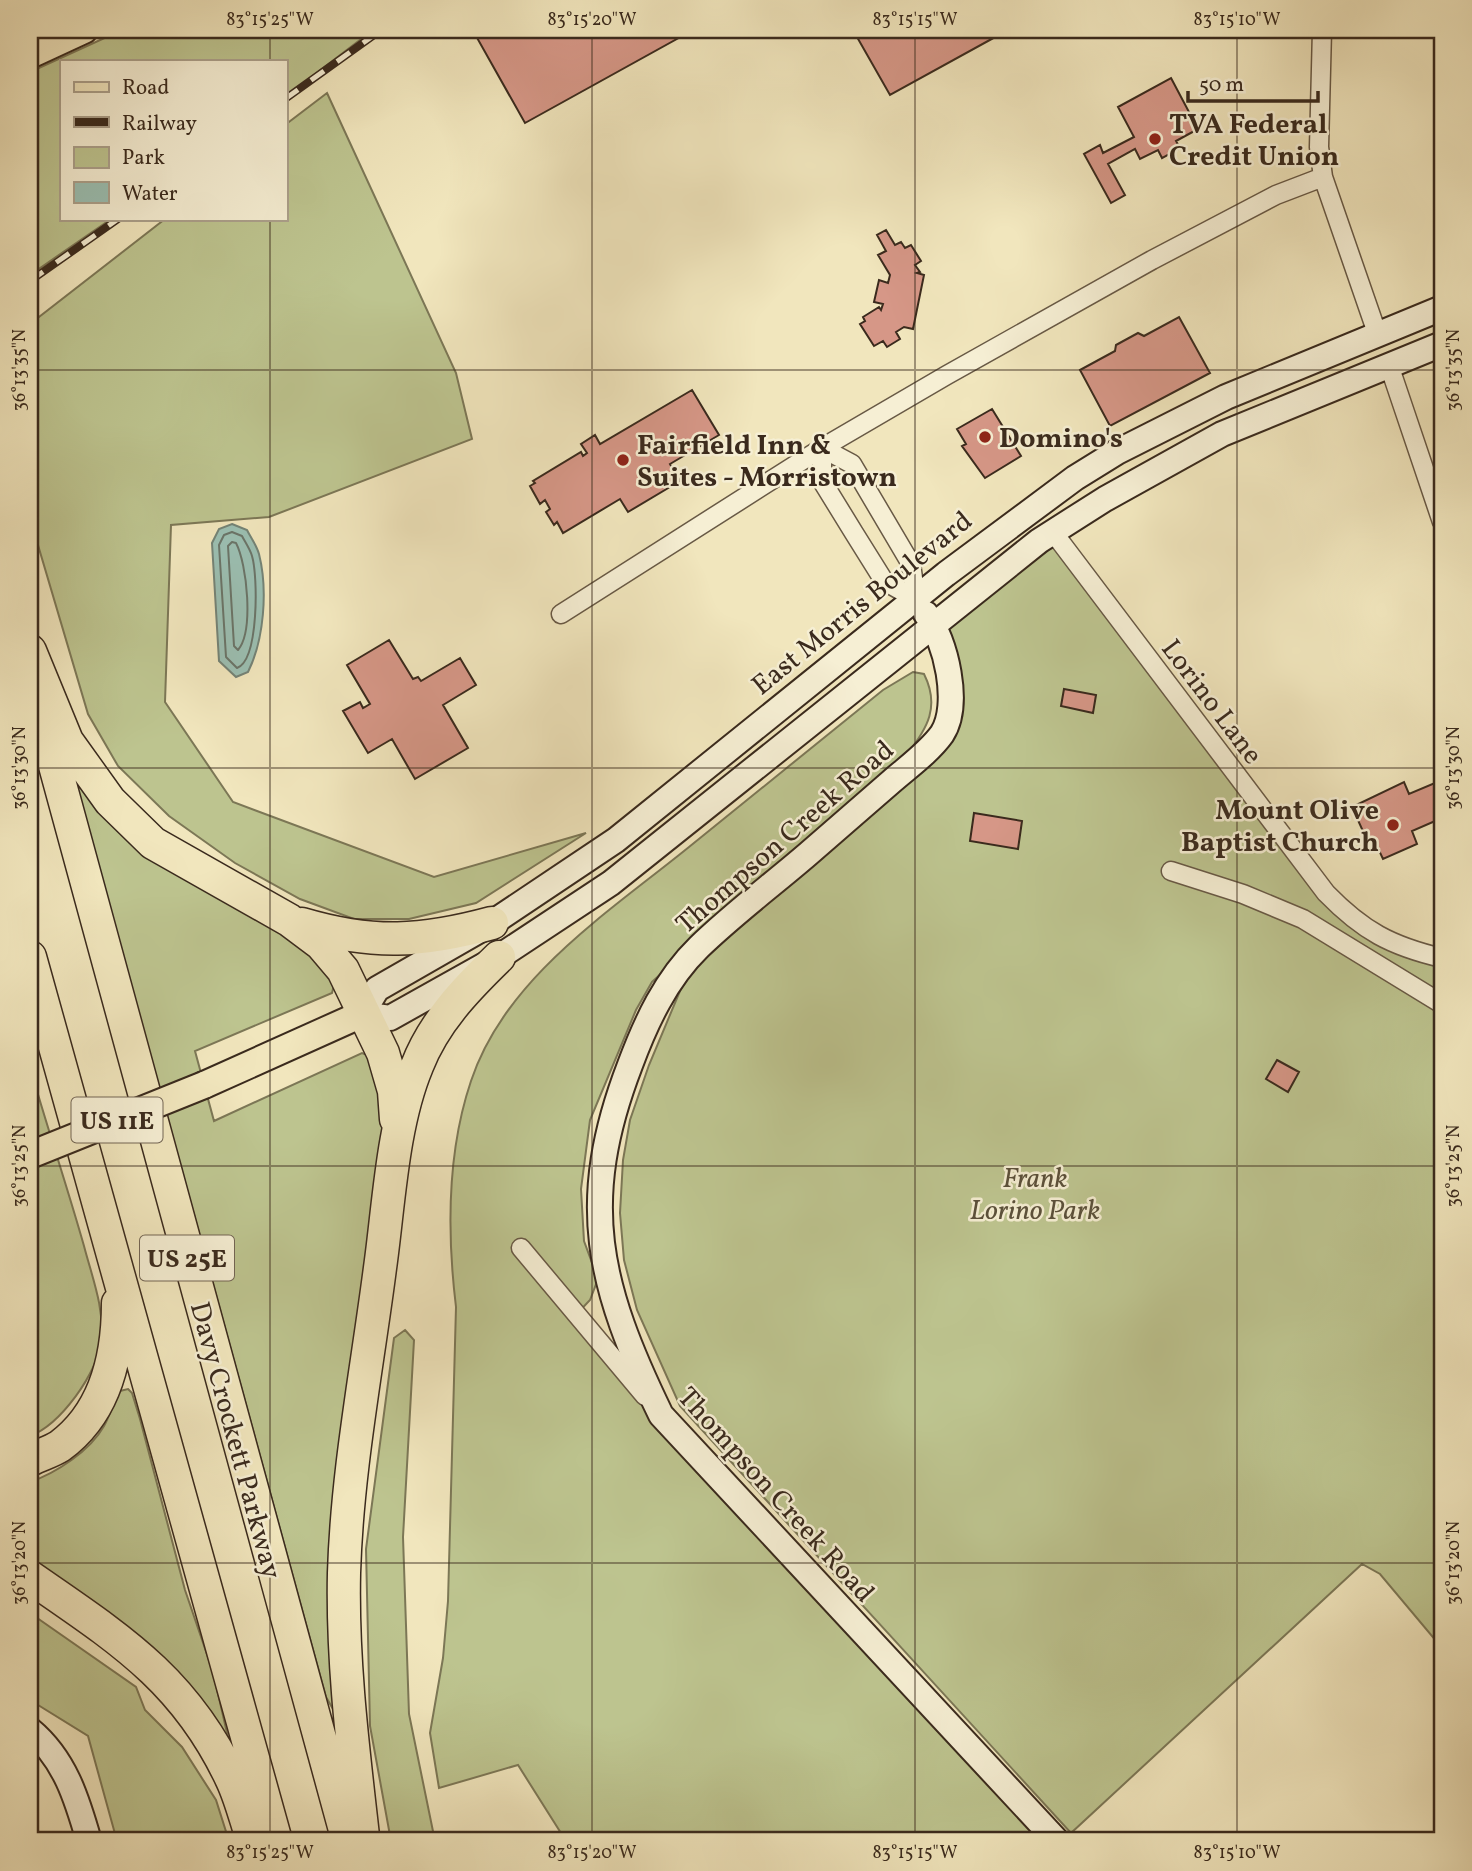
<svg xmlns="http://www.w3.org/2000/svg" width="1472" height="1871" viewBox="0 0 1472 1871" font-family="Vollkorn,serif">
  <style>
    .green { fill: #bdc48f; stroke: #7c7756; stroke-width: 2 }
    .water { fill: #9bbfb2; stroke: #748376; stroke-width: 2 }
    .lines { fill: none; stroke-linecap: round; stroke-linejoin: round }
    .shore { stroke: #6a7468; stroke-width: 2 }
    .building { fill: #d69787; stroke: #3a2a1d; stroke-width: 2 }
    .street-casing { stroke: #685945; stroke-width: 21 }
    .secondary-casing { stroke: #3a2a1d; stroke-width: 28 }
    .primary-casing { stroke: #3a2a1d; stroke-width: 30 }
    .highway-casing { stroke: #3a2a1d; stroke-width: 35 }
    .street { stroke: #f6efd4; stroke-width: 18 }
    .secondary { stroke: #f6efd4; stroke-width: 24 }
    .primary { stroke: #f1e6bd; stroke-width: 26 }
    .highway { stroke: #f1e6bd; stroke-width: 32 }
    .rail-casing { stroke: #3a2a1d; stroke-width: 8 }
    .rail { stroke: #f6efd4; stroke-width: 5; stroke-dasharray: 16; stroke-linecap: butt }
    .primary-bridge-casing { stroke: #3a2a1d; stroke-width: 30; stroke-linecap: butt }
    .primary-bridge { stroke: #f1e6bd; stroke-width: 26 }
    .ticks { fill: none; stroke: #3a2a1d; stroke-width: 2; stroke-opacity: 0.45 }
    .poi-dot { fill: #8f2418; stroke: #f6efd4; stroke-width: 2.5 }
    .labels { text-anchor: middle; stroke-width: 5; stroke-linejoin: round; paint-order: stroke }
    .shield { fill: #f6efd4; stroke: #726554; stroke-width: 2 }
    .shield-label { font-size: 26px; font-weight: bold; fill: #3a2a1d }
    .poi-label { font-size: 28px; font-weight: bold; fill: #3a2a1d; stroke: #f6efd4; text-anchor: start }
    .street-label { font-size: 28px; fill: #3a2a1d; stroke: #f6efd4 }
    .park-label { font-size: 28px; font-style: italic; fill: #5b503a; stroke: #f6efd4 }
    .neatline { fill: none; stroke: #3a2a1d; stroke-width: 2.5 }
    .ticks-label { font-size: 18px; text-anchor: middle; fill: #3a2a1d }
  </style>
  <rect width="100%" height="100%" fill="#f1e6bd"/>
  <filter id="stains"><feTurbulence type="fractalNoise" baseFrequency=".00286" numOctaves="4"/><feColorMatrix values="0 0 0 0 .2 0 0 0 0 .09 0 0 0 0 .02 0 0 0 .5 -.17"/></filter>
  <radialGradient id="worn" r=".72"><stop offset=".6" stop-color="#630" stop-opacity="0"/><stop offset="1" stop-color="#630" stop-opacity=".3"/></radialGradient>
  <path class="green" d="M122,30H373L285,97V61H61V219H111L30,275V72Z
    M327,93L456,373L472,439L269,517L171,525L165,702L233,802L434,877L586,833L476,903L409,919H354L300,899L235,863L169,816L118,766L88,714L30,518V324L165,219H285V125Z
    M1053,532L1347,915L1442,958V1648L1380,1574L1362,1564L1071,1833L680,1406L637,1310L624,1260L620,1213L623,1160L630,1120L649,1065L698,948L942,734L935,626Z
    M913,672L924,674C940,706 928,728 907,754L652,982L636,1010L590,1120L581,1189L584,1241L598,1279L590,1300L573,1318L1057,1841H566L518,1765L439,1788L430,1733L443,1658L448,1601L456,1307C447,1233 447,1152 471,1081C505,978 609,912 689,847C754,795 818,742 883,690Z
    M70,762L306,945L335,981L332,993L195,1051L214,1121L362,1053L367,1055L385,1113L337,1708L333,1709L326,1697Z
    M30,1067C47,1127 67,1186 84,1246C92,1277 105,1309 101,1341C98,1373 60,1425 30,1436Z
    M405,1330L414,1340L403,1537L409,1714L435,1841H391L370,1726L366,1549L394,1338Z
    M128,1389L132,1393L140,1419L185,1590L213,1672L233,1759L30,1562V1482C56,1473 90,1451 104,1426C111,1414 112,1402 120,1391Z
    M30,1613L136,1687L145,1710L182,1747L216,1800L229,1841H117L88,1736L30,1700Z"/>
  <path class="water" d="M232,524L247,530C251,538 257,546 259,554C268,590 264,640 248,672L236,677L219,661L212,543L219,529Z"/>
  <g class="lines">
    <path class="shore" d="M232,532L242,536C245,542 250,549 252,556C258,576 259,660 237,668L226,657L219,545L224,535Z
      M232,542L236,543C247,564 254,631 238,650L234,646L228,546Z"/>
  </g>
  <path class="building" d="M487,30H693L525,123L476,36Z
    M853,30H1008L890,95Z
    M1171,78L1198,129L1176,141L1180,148L1162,158L1158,150L1140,159L1135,149L1108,164L1125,195L1111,203L1084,154L1100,145L1103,153L1134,137L1118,107Z
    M886,230L895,245L901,242L905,248L911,245L921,261L915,265L920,272L917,273L924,275L913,329L904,327L896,332L900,339L887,347L883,341L874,346L860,324L865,321L863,317L879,307L881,310L883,304L874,302L879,280L888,283L890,275L878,255L886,251L877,235Z
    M1179,317L1210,373L1110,426L1080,370L1115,351L1116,345L1138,333L1144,336Z
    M692,390L719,435L670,464L680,481L628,512L620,499L563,533L557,522L554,525L546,512L550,509L545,500L540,504L530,486L535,483L533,481L581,452L583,456L587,453L581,444L595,435L600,444Z
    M992,409L1021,456L985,478L962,446L966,444L957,429Z
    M389,640L413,679L418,677L421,681L460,658L476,685L443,705L468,748L415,779L392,739L368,753L343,711L360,702L363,708L370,704L347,665Z
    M1064,689L1096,695L1093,713L1061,706Z
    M1442,780V818L1412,831L1417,844L1383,859L1377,846L1371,849L1352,807L1404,782L1409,794Z
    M974,813L1022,821L1018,849L970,841Z
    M1277,1060L1299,1072L1288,1092L1266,1079Z"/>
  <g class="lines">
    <g class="street-casing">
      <path id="street" d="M1322,30L1319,147L1323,177L1377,333
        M1389,365L1442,522
        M822,448L852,464L911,564L916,599L884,581L854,533L822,481Z
        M1053,532L1326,893C1363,931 1391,946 1442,958
        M561,614L822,448L947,375L1152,260L1276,195L1323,177
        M1171,871L1243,894L1303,919L1442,1004
        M521,1248L645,1396"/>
    </g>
    <g class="secondary-casing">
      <path id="secondary" d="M1442,308L1226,397L1117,452L1075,478L946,574L616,840L492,923L377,989L362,1014L390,1018L499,957L611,883L1039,541L1105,499L1222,434L1442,344
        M926,614C946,640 961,705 942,734C929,752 908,767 892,781C864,805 836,830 808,854C772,885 733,914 699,947C666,979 646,1022 630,1065C577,1203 598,1285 661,1415L1057,1841
        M30,1730C65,1759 77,1799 89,1841"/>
    </g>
    <g class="primary-casing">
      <path id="primary" d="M30,55L84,30
        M204,1085L362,1014"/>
    </g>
    <g class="highway-casing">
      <path id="highway" d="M30,651L67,741L110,801L153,843L289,920L321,944L343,970L383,1053L394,1091L396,1119
        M30,674L348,1841
        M302,924C373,945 422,942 492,923
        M30,957L276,1841
        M30,1460C39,1455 51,1452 60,1446C106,1412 118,1356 118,1303
        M30,1577C118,1638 185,1679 232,1780C241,1799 246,1821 253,1841
        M363,1836C353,1748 342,1661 344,1573C347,1471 367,1369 380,1268C389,1204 392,1126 417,1066C434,1022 466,989 499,957"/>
    </g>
    <use href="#street" class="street"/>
    <use href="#secondary" class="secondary"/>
    <use href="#primary" class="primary"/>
    <use href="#highway" class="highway"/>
    <g class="rail-casing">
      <path id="rail" d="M285,99L381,30
        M30,281L118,219"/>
    </g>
    <use href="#rail" class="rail"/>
    <g class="primary-bridge-casing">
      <path id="primary-bridge" d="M30,1155L204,1085"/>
    </g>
    <use href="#primary-bridge" class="primary-bridge"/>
  </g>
  <path class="ticks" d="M270,30V61M592,30V1841M915,30V1841M1237,30V1841M270,219V1841M30,370H1442M30,768H1442M30,1166H1442M30,1563H1442"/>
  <g class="poi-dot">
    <circle cx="1155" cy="139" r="7"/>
    <circle cx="985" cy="437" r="7"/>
    <circle cx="623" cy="460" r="7"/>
    <circle cx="1393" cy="825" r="7"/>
  </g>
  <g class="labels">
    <g class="shield">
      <rect x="71.5" y="1097.5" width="91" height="45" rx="5"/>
      <rect x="140" y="1235.5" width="94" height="45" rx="5"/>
    </g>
    <g class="shield-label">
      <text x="117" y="1129">US 11E</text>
      <text x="187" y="1267">US 25E</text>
    </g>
    <g class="poi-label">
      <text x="1169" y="133">TVA Federal<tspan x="1169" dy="32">Credit Union</tspan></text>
      <text x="999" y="447">Domino's</text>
      <text x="637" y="454">Fairfield Inn &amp;<tspan x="637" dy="32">Suites - Morristown</tspan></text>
      <text x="1379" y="819" text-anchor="end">Mount Olive<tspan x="1379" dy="32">Baptist Church</tspan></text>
    </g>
    <g class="street-label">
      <text transform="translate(861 602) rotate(-39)" y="10">East Morris Boulevard</text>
      <text transform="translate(1213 701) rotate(53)" y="10">Lorino Lane</text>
      <text transform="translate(784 836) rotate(-41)" y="10">Thompson Creek Road</text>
      <text transform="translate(237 1440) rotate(75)" y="10">Davy Crockett Parkway</text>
      <text transform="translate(777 1494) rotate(48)" y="10">Thompson Creek Road</text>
    </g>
    <g class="park-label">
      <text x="1035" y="1187">Frank<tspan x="1035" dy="32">Lorino Park</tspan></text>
    </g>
  </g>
  <rect width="1472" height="1871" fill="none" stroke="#f1e6bd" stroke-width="77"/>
  <rect x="60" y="60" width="228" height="161" fill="#f6efd4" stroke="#aba08b" stroke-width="2"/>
  <rect x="74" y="82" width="35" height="10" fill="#f1e6bd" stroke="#aba08b" stroke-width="2"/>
  <text x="122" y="94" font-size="21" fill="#3a2a1d">Road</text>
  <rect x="74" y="117" width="35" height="10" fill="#3a2a1d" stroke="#aba08b" stroke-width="2"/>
  <text x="122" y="130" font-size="21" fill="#3a2a1d">Railway</text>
  <rect x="74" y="147" width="35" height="21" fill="#bdc48f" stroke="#aba08b" stroke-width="2"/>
  <text x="122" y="164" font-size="21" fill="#3a2a1d">Park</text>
  <rect x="74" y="182" width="35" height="21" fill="#9bbfb2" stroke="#aba08b" stroke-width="2"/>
  <text x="122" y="200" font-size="21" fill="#3a2a1d">Water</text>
  <path d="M1188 91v10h130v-10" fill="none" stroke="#3a2a1d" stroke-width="3.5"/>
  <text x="1199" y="91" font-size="21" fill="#3a2a1d" stroke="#f6efd4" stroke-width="5" paint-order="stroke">50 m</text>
  <rect x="38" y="38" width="1396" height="1794" class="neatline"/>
  <g class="ticks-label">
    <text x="270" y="25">83°15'25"W</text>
    <text x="592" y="25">83°15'20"W</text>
    <text x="915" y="25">83°15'15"W</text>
    <text x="1237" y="25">83°15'10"W</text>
    <text transform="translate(19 370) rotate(-90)" y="6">36°13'35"N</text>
    <text transform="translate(1453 370) rotate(-90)" y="6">36°13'35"N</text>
    <text transform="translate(19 768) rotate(-90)" y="6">36°13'30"N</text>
    <text transform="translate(1453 768) rotate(-90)" y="6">36°13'30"N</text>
    <text transform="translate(19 1166) rotate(-90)" y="6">36°13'25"N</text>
    <text transform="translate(1453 1166) rotate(-90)" y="6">36°13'25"N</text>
    <text transform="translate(19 1563) rotate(-90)" y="6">36°13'20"N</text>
    <text transform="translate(1453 1563) rotate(-90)" y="6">36°13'20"N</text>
    <text x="270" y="1858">83°15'25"W</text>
    <text x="592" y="1858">83°15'20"W</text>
    <text x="915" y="1858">83°15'15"W</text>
    <text x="1237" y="1858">83°15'10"W</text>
  </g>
  <rect width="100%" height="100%" filter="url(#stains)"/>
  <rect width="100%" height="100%" fill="url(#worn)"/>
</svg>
